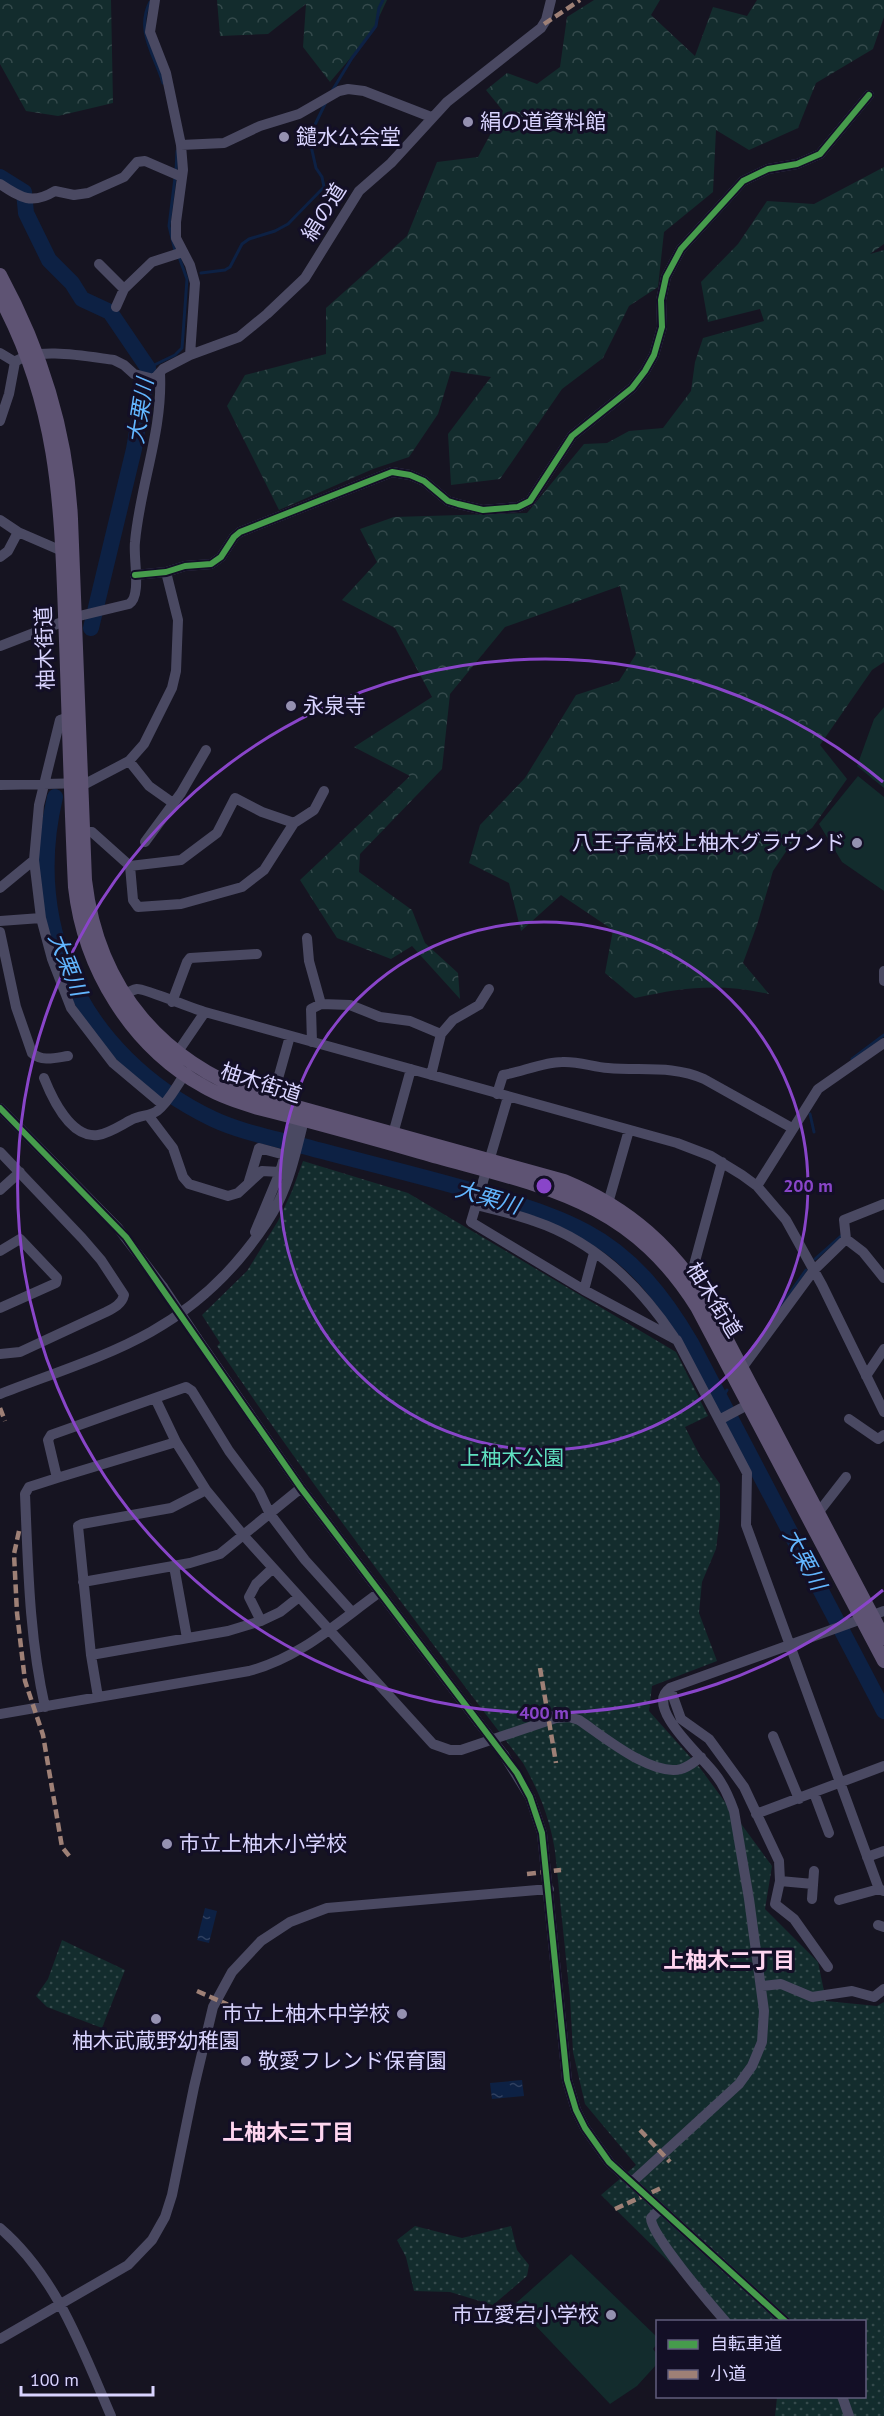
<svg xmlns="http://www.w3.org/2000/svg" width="884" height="2416" viewBox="0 0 884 2416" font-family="'PT Sans','Noto Sans JP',sans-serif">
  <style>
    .green { fill: #132c2d }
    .forest { fill: url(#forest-crowns) }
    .park { fill: url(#park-dots) }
    .water { fill: url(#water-ripples) }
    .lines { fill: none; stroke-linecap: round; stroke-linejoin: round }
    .stream { stroke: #0d2144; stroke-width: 3 }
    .river { stroke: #0d2144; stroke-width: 16 }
    .minor { stroke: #4a4962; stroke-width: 10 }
    .major { stroke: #5e5373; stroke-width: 14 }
    .minor-bridge { stroke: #4a4962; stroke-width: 10 }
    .quiet { stroke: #9e8076; stroke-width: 4.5; stroke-dasharray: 9 4.5; stroke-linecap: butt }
    .cycleway-casing { stroke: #130f26; stroke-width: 10 }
    .cycleway { stroke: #469c4c; stroke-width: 6 }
    .ring { fill: none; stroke: #8945c9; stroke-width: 3 }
    .poi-dot { fill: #9591b1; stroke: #130f26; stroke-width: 2 }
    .labels { text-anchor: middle; stroke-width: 6; stroke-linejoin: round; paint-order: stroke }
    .poi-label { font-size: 21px; fill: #d9d4ff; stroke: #130f26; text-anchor: start }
    .street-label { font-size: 21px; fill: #d9d4ff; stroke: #130f26 }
    .park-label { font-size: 21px; fill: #5fe0c0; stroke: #130f26 }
    .water-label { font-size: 22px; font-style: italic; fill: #62b6ff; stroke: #130f26 }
    .neighbourhood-label { font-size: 22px; font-weight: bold; fill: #ffd6f0; stroke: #130f26 }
    .centre { fill: #8945c9; stroke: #130f26; stroke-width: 3 }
    .ring-label { font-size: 18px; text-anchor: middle; font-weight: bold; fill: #8945c9; stroke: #130f26; stroke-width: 6; stroke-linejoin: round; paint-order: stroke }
  </style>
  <defs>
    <pattern id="forest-crowns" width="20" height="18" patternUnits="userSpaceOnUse" patternTransform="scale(1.5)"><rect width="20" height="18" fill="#132c2d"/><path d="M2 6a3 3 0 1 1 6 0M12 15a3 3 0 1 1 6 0" fill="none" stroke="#354a4c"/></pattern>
    <pattern id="park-dots" width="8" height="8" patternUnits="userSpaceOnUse" patternTransform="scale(1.5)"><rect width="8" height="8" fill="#132c2d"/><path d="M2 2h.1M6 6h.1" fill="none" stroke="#354a4c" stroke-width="1.8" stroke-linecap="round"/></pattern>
    <pattern id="water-ripples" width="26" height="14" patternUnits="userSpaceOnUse" patternTransform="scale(1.5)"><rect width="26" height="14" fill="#0d2144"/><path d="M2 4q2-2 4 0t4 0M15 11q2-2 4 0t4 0" fill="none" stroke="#304060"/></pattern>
  </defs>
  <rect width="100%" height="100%" fill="#161421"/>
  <path class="green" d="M884,707V788L857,766L874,719Z
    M858,776L884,797V891L842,862L819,824Z
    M571,2254L657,2337V2344L653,2349L657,2354V2364L637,2386L610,2404L515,2304Z"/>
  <path class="forest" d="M0,0H111L113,103L58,116L26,111L0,64Z
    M217,0H387L371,34L330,82L303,47L306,4L268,34L220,36Z
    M594,0H660L651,15L695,56L713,7L747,16L757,0H884V17L873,49L816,83L798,128L749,150L716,130L713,192L664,232L658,287L629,306L603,358L562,389L500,479L451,485L448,434L491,377L451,371L438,414L409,457L373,469L279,510L227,406L245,375L326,354V308L407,236L437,162L478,157L503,111L486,90L507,73L537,84L560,67L567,17Z
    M884,167V244L870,254L884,250V662L872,670L820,745L847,779L812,828L793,841L773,871L757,925L743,963L769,994C719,983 685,987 635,998L605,973L613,930L561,895L521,931L509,883L469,863L480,825L525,778L576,695L619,681L636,654L620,586L505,627L450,694L442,769L360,854L359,872L412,910L425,943L458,973L460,999L412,946L391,959L337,938L300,880L410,776L354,747L432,697L395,628L342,600L377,562L360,529L394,517L527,513L584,444L607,443L629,431L663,428L691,391L695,362L703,338L764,321L760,309L708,322L701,282L738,244L767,201L814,204Z"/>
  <path class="park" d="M303,1161L408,1193L676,1352L708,1416L685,1427L700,1456L720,1484V1517L716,1549L702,1582L699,1613L717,1661L652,1686L649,1711L700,1768L772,1866L765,1909L818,1962L826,2001L877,2006L884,2002V2416H775L777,2397L864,2396V2322L729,2321L601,2195L636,2165L585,2104L573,2052L570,1998L555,1851C550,1819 539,1791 523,1763C419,1626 314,1489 217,1346L220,1343L202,1315L247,1271L278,1221L292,1191Z
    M62,1940L125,1970L102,2028L47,2007L36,1996L48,1979Z
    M415,2226L462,2238L511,2226L517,2250L529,2265L527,2276L493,2305L450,2292L414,2291L406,2257L397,2240Z"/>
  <path class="water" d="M205,1908L217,1911L209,1943L197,1940Z
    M522,2080L524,2096L492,2099L490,2083Z"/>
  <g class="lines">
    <path class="stream" d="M150,2C135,31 155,55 163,83
      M332,91L352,58L376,26L379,8L383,0
      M176,171L177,151
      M175,178L169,226L175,251
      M201,273L225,270L230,267L242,244L249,239L275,231L288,224L324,187L322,177L316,168L309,137L326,102
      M148,368L175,355L182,348L187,279L179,257
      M852,1059L884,1035
      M810,1114L814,1132
      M815,1259L841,1236
      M773,1317L806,1270
      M721,1400L727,1390"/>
    <path class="river" d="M0,177L24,192L26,213L49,260L72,283L82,299L110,312L148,368L134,449L91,628
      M55,797C41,856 44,915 68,972C94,1037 150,1089 213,1119C241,1132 273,1138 303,1146C366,1163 431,1178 494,1197C525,1207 557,1216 586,1232C633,1257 664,1297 691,1343L884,1711"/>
    <path class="minor" d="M155,0L150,32L166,73L181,145L183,170L176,222V238L190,265L195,283L190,355
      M181,145L224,143L260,126L299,114L339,91L348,89L364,91L431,117
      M0,184C21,198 32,205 55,191L74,195L88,193L124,177L137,162L145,161L182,177
      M99,264L124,289
      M116,307L124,289L152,262L183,252
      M0,353L15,362
      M0,421L9,394L15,362C35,346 90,357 114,360L124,365L134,374L154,379L163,369L190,355L239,337L267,314L305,278L359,191L391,163L447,102L541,28L546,20L551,0
      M0,520L18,532L62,551
      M0,557L8,551L18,532
      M135,575L166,572L185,566L211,564L221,557L234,537L240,532L392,472L410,475L424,481L448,501L458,504L483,510L518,507L530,501L572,436L632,388L645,371L654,355L662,327L661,300L666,277L681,249L743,181L768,169L797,164L820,154L869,95
      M0,646L75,617L129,604C142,596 133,558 135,542C140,485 163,431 160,373
      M129,761L149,786L173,803
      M0,785L87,783L129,761L144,744L172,688L176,671L178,620L166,572
      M83,832H92L130,866L181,860L217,833L235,798L262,812L294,823L314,810L324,791
      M145,842L181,793L206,750
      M34,860L41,918L52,959L71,1008L113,1063L163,1105
      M130,866L133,900L138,907L181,904L242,887L264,870L294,823
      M0,888L34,860L39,805L60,720L69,717
      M0,921L41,918
      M0,932L16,1007L32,1053C42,1062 55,1058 68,1056
      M307,938L309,961L321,1004
      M884,971V981
      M120,997C125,994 131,990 137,989C144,988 193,1009 205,1012L677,1143L711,1156L742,1175L757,1186L786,1220L822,1285L884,1412
      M172,1002L187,962L190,958L257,954
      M312,1042L311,1009L321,1004L350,1005L380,1017L410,1021L441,1034
      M177,1053L205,1012
      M431,1075L441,1034L453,1020L479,1005L489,989
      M44,1078C52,1098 71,1139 98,1135C110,1133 121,1125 131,1120C140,1115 150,1116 157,1111C169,1102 177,1085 185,1074
      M497,1094L503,1075C521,1072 544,1062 562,1062C578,1061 593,1067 608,1068C641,1071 673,1065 704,1079L792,1128
      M508,1097L471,1222L584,1290L677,1340L747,1473L746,1525L879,1889L884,1891
      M272,1100L290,1036
      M0,1108L118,1228L163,1287
      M148,1115L173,1148L183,1177L189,1184L228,1196L238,1193L262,1171L280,1172
      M393,1134L411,1069
      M0,1152L82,1238L101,1260L124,1295C122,1304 114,1308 106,1312L20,1352L0,1354
      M249,1181L259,1148L285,1155
      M757,1186L818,1089L884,1043
      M0,1190L20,1172
      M608,1203L629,1130
      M476,1205C496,1210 515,1214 534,1221C594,1241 640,1286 674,1337
      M255,1232L280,1172L296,1117L299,1113
      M846,1239L844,1220L884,1204
      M0,1251L20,1239L57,1278L56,1283L0,1308
      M688,1274L694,1265L722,1162
      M584,1290L594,1253
      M197,1338L301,1488L479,1723
      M742,1368L814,1270L846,1239L863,1252L884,1278
      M866,1376L884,1349
      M0,1394C98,1356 176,1338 245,1252C258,1236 269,1221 278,1203C291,1177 297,1147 304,1120V1114
      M155,1398L176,1442L206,1490L244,1536L433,1744L450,1750H461L556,1718L569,1717L579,1720C603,1736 652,1777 681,1769C689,1767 694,1762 701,1757
      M849,1419L878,1439L884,1435
      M719,1420L753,1402
      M57,1478L176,1442
      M206,1490L171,1508L82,1524L78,1526L91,1655L228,1631L261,1621L280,1612L299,1597
      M818,1513L846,1477
      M174,1566L187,1638
      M83,1582L190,1563L220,1554L301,1488
      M261,1621L249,1597L256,1584L273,1568
      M91,1655L98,1697
      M670,1688L681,1719L709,1739L744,1787L779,1861L780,1881L775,1904L794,1919L828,1967
      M45,1707C29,1637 28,1564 25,1494L29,1487L57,1478L48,1440L51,1435L186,1387L192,1391L229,1451L259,1491L270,1514L305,1560L352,1612
      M0,1714L249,1671C300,1658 338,1622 380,1592
      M773,1736L799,1799
      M504,1755L530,1797L542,1833L567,2080L576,2110L585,2128L609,2162L786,2322
      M814,1793L829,1833
      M756,1814L884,1766
      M867,1857L884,1851
      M780,1881L813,1884
      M812,1899L814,1871
      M839,1900L879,1889
      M878,1925L884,1927
      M762,1986L781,1984L812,1997L852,1991L874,1997L884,1989
      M631,2183L739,2084L752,2066L762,2042L764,2011L749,1899L734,1811C729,1797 724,1785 715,1774C703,1757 643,1707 670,1688L884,1611
      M660,2209L651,2218C650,2234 712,2306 726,2322
      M0,2228C57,2277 82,2349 111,2416
      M0,2339L128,2265L152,2240L165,2217L172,2195L194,2087L213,2007L232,1972L261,1941L290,1922L327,1908L549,1889
      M842,2396L849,2416"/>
    <path class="major" d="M0,275C41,351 67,432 71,519L85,880C98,990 163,1065 268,1099L564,1181C629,1208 674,1248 710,1308L884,1638
      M0,297C62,412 61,515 66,641C69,723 71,805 75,887C84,968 131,1046 203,1086C220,1096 239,1102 258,1108C319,1123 378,1140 438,1157C550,1188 631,1202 697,1307L884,1661"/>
    <path class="minor-bridge" d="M163,1287L197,1338
      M479,1723L504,1755"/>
    <path class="quiet" d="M544,24L580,0
      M0,1408L5,1421
      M19,1531L14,1554L17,1613L25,1681L43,1735L62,1847L70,1857
      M540,1668L556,1763
      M527,1874L561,1870
      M197,1991L231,2006
      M640,2130L670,2162
      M615,2209L661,2188"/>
    <g class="cycleway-casing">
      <path id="cycleway" d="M135,575L166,572L185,566L211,564L221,557L234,537L240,532L392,472L410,475L424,481L448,501L458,504L483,510L518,507L530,501L572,436L632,388L645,371L654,355L662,327L661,300L666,277L681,249L743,181L768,169L797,164L820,154L869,95
        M0,1108L126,1237L301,1488L517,1773L530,1797L542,1833L567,2080L576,2110L585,2128L609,2162L786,2322"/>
    </g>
    <use href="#cycleway" class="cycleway"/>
  </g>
  <g class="ring">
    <circle cx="544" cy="1186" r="264"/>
    <path d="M883 1590A527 527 0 1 1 883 782"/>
  </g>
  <g class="poi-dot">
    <circle cx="468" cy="122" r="6"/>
    <circle cx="284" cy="137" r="6"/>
    <circle cx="291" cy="706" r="6"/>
    <circle cx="857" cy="843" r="6"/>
    <circle cx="167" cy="1844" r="6"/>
    <circle cx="402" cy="2014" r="6"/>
    <circle cx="156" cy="2019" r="6"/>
    <circle cx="246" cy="2061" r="6"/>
    <circle cx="611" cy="2315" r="6"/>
  </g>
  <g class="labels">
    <g class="poi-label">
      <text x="480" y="129">絹の道資料館</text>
      <text x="296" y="144">鑓水公会堂</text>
      <text x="303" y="713">永泉寺</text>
      <text x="845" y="850" text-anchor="end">八王子高校上柚木グラウンド</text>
      <text x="179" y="1851">市立上柚木小学校</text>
      <text x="390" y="2021" text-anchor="end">市立上柚木中学校</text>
      <text x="156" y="2048" text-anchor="middle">柚木武蔵野幼稚園</text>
      <text x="258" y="2068">敬愛フレンド保育園</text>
      <text x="599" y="2322" text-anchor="end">市立愛宕小学校</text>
    </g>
    <g class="street-label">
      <text transform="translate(324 212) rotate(-58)" y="7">絹の道</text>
      <text transform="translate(45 648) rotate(-92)" y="7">柚木街道</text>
      <text transform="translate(261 1083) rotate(18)" y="7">柚木街道</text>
      <text transform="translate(714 1300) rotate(58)" y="7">柚木街道</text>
    </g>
    <g class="park-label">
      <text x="512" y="1465">上柚木公園</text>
    </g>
    <g class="water-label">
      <text transform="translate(140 411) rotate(-81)" y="8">大栗川</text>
      <text transform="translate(68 964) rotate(68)" y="8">大栗川</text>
      <text transform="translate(488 1197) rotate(16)" y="8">大栗川</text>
      <text transform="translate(805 1559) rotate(62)" y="8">大栗川</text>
    </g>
    <g class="neighbourhood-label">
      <text x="729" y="1968">上柚木二丁目</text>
      <text x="288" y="2140">上柚木三丁目</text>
    </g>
  </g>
  <circle cx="544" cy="1186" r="9" class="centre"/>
  <g class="ring-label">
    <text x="808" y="1192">200 m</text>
    <text x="544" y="1719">400 m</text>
  </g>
  <rect x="656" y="2320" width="210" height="78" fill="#130f26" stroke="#625e7d" stroke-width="1.5"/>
  <rect x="668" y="2340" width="30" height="9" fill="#469c4c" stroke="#625e7d" stroke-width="1.5"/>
  <text x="710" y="2350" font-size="18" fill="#d9d4ff">自転車道</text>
  <rect x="668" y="2370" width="30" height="9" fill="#9e8076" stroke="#625e7d" stroke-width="1.5"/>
  <text x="710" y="2380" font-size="18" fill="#d9d4ff">小道</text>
  <path d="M21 2386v9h132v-9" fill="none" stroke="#d9d4ff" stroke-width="3"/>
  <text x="30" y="2386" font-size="18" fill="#d9d4ff" stroke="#130f26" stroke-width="4.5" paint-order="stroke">100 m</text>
</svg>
